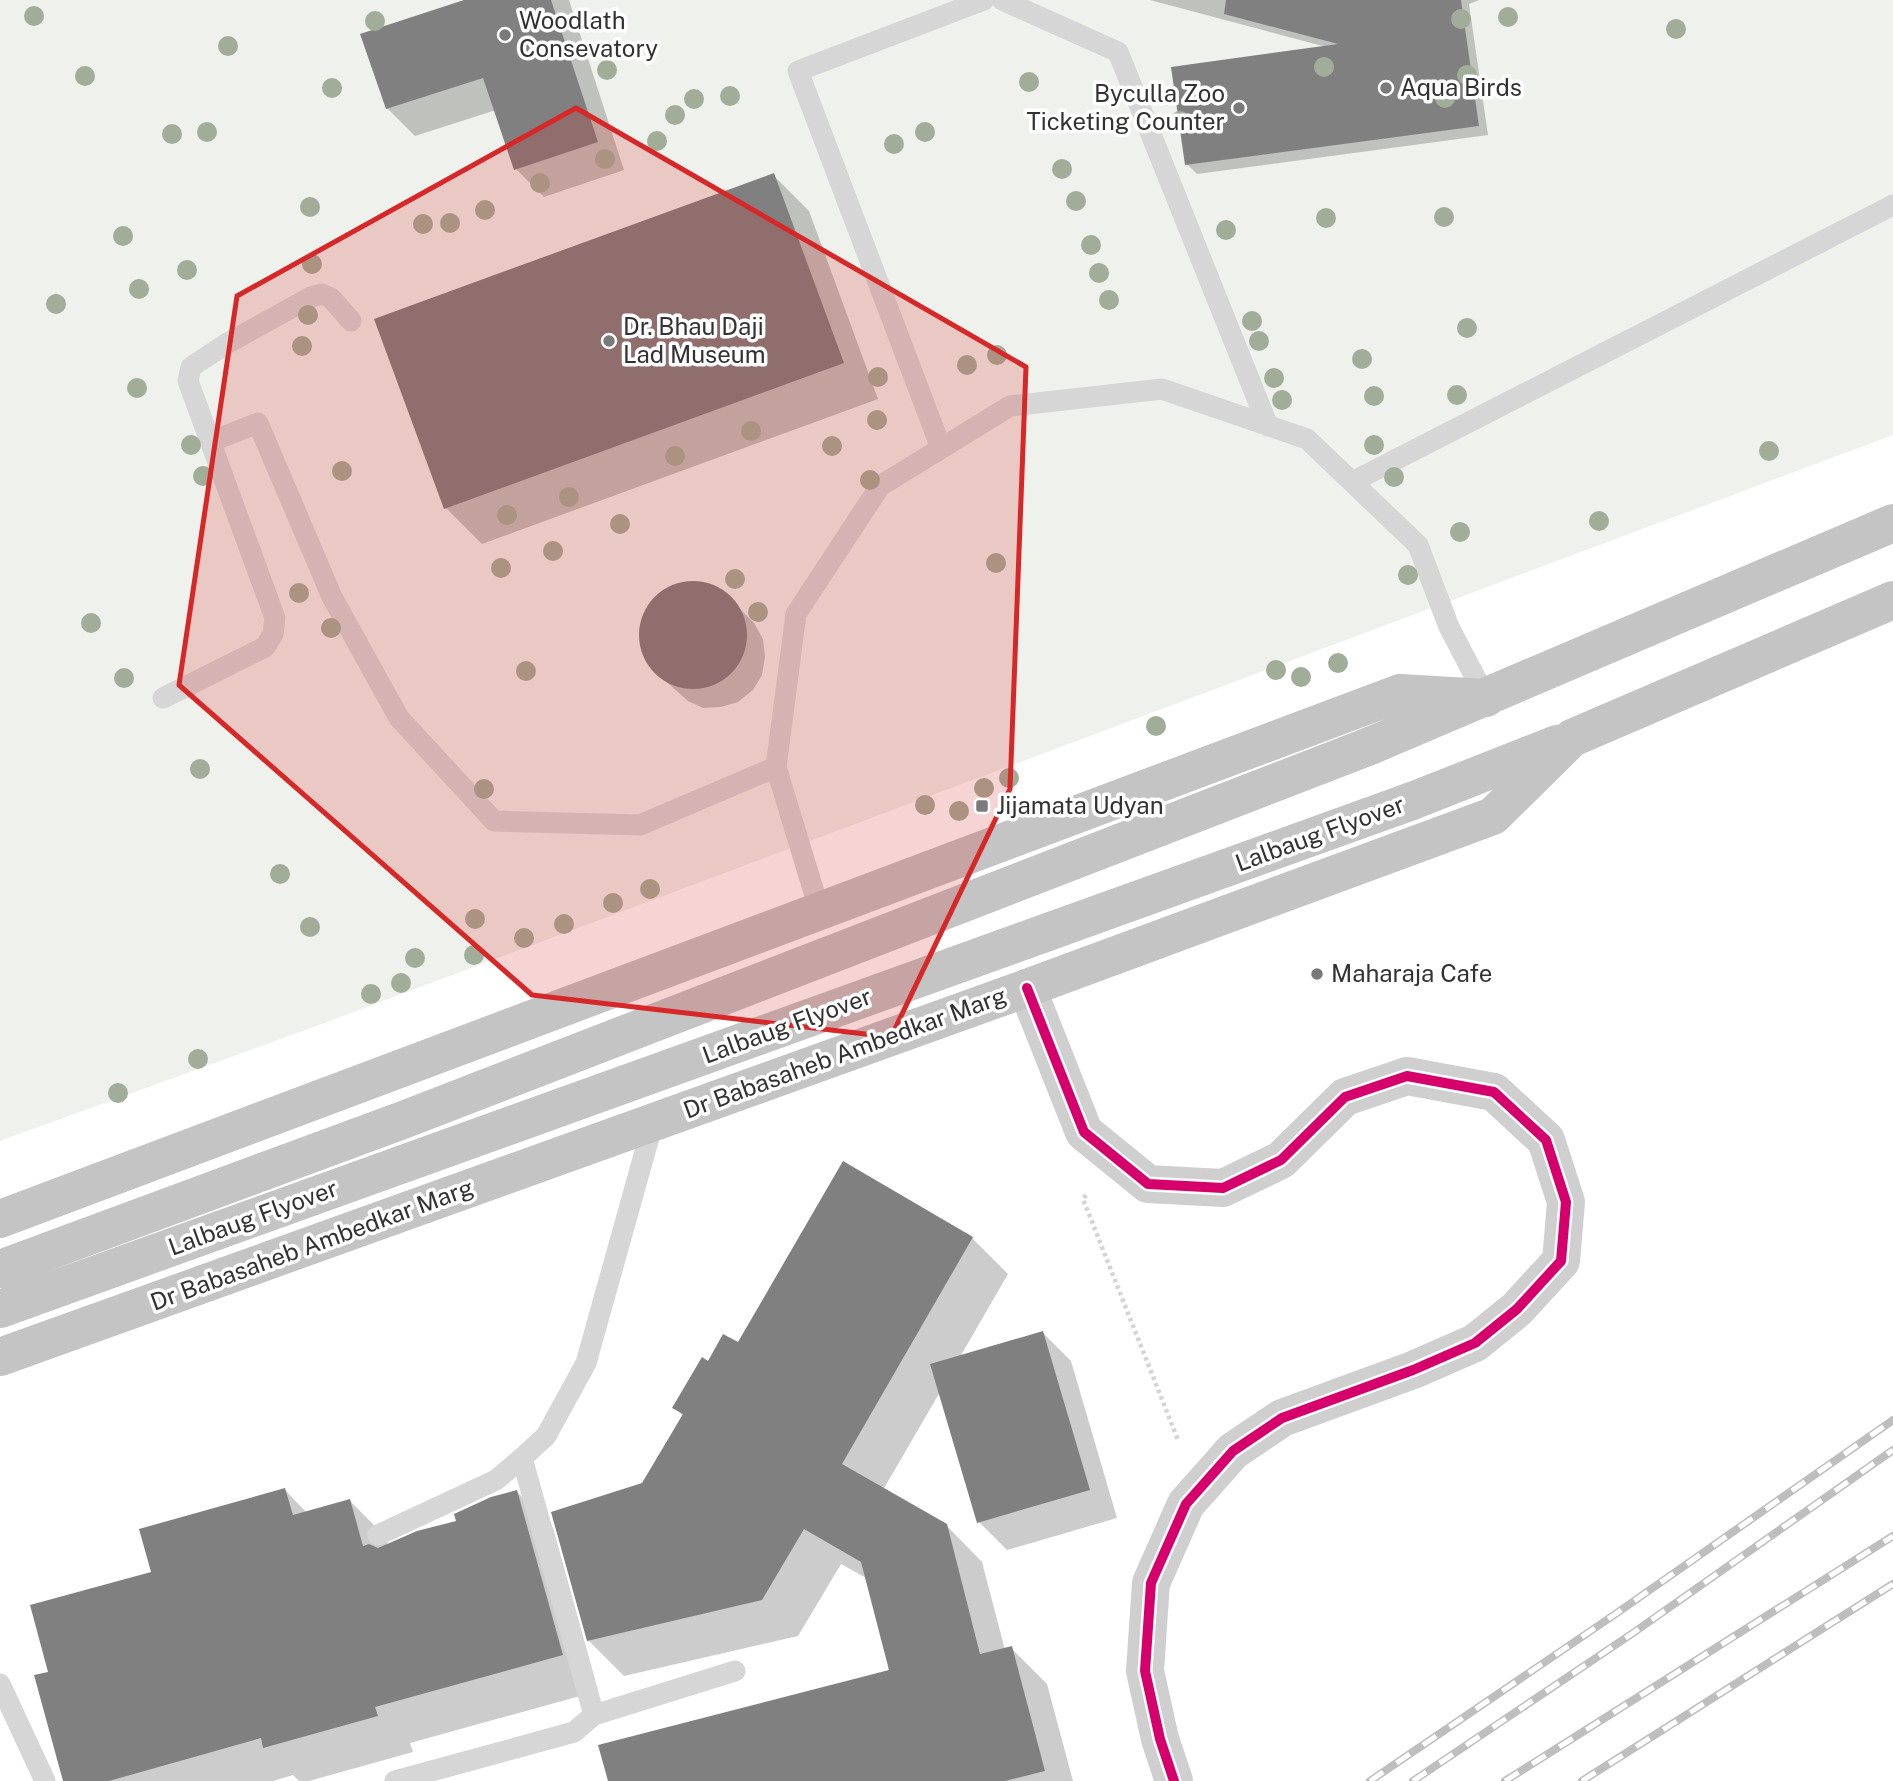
<svg xmlns="http://www.w3.org/2000/svg" width="1893" height="1781" viewBox="0 0 1893 1781" font-family="'Public Sans',sans-serif">
  <style>
    .green { fill: #eff2ec }
    .shadow { fill: #0003 }
    .building { fill: #808080 }
    .lines { fill: none; stroke-linecap: round; stroke-linejoin: round }
    .path { stroke: #d4d4d4; stroke-width: 4.5; stroke-dasharray: 3.5 3.5; stroke-linecap: butt }
    .lane { stroke: #d6d6d6; stroke-width: 21 }
    .secondary { stroke: #cfcfcf; stroke-width: 38 }
    .highway { stroke: #c4c4c4; stroke-width: 38 }
    .rail-casing { stroke: #bebebe; stroke-width: 8 }
    .rail { stroke: #fff; stroke-width: 5; stroke-dasharray: 16; stroke-linecap: butt }
    .highway-bridge { stroke: #c4c4c4; stroke-width: 38 }
    .cycleway-casing { stroke: #fff; stroke-width: 15 }
    .cycleway { stroke: #d6006c; stroke-width: 10 }
    .tree { fill: #a1ad98 }
    .marked { fill: #d62828; fill-opacity: 0.2; stroke: #d62828; stroke-width: 5; stroke-linejoin: round }
    .poi-dot { fill: #7a7a7a; stroke: #fff; stroke-width: 2.5 }
    .labels { text-anchor: middle; stroke-width: 7; stroke-linejoin: round; paint-order: stroke }
    .poi-label { font-size: 24px; fill: #323232; stroke: #fff; text-anchor: start }
    .street-label { font-size: 24px; fill: #323232; stroke: #fff }
  </style>
  <rect width="100%" height="100%" fill="#fff"/>
  <path class="green" d="M0,0H1893V435L311,1028L0,1141Z"/>
  <path class="shadow" d="M467,0H569L624,170L544,197L516,169L496,110L415,136L387,108Z
    M1150,0H1479L1469,4L1488,135L1197,174L1187,164L1326,47Z
    M773,175L809,211L878,399L482,544L446,508Z
    M687,583L703,584L721,590L754,623L763,639L765,657L762,675L753,690L738,702L721,707L703,708L688,701L654,671L645,657L640,641L641,625L647,609L658,596L672,587Z
    M972,1238L1008,1274L960,1357L1043,1333L1071,1361L1117,1518L1007,1550L979,1522L940,1392L883,1490L946,1525L982,1562L1005,1650L1011,1648L1047,1684L1073,1781H610L891,1671L868,1579L841,1564L798,1636L624,1676L588,1640L644,1485L683,1416L674,1407L709,1363L738,1345Z
    M285,1490L307,1513L350,1501L386,1537L388,1545L458,1522L517,1492L553,1528L598,1691L410,1743L413,1752L309,1781H299L293,1775L273,1781H65L50,1673L153,1573Z"/>
  <path class="building" d="M464,0H551L598,142L514,170L483,78L386,109L360,34Z
    M1226,0H1461L1479,126L1185,165L1171,67L1338,44L1224,14Z
    M774,173L844,363L444,509L374,319Z
    M639 635a54 54 0 1 1 108 0a54 54 0 1 1-108 0Z
    M843,1161L973,1237L842,1464L947,1524L980,1654L1012,1646L1045,1771L1005,1781H608L598,1745L889,1670L861,1562L804,1529L762,1600L587,1641L551,1512L642,1483L683,1414L672,1408L702,1357L708,1361L723,1334L738,1342Z
    M1043,1331L1090,1490L977,1523L930,1364Z
    M285,1488L293,1515L350,1499L363,1546L369,1544L378,1548L417,1531L456,1521L454,1514L491,1497L517,1490L563,1655L375,1707L378,1716L263,1748L261,1738L109,1781H63L34,1675L48,1672L30,1605L151,1572L139,1529Z"/>
  <g class="lines">
    <path class="path" d="M1086,1195L1083,1199L1178,1440"/>
    <path class="lane" d="M1002,0L1118,52L1268,426
      M210,442L258,423L332,597L399,718L494,821L640,825L776,767
      M941,448L798,71L984,0
      M1352,482L1893,205
      M163,698L265,647L273,634L275,618L188,381L191,367L226,344L311,297L322,294L331,298L351,321
      M820,912L776,767L796,614L880,486L1010,406L1162,389L1307,439L1418,545L1449,627L1486,698
      M378,1535L496,1480L522,1458
      M0,1684L45,1781
      M594,1715L522,1458L546,1436L586,1363L653,1123
      M395,1781L574,1732L594,1715L735,1671"/>
    <path class="secondary" d="M1027,988L1084,1132L1148,1184L1223,1188L1281,1160L1345,1097L1407,1076L1494,1092L1546,1140L1566,1202L1561,1261L1517,1309L1475,1343L1413,1370L1282,1418L1233,1451L1186,1504L1151,1583L1145,1671L1160,1739L1174,1781"/>
    <path class="highway" d="M1370,746L1893,523
      M1412,801L1557,744
      M0,1219L1400,693L1486,698
      M0,1357L1027,988L1493,816L1572,738L1893,600"/>
    <g class="rail-casing">
      <path id="rail" d="M1370,1781L1614,1615L1893,1420
        M1413,1781L1633,1633L1893,1450
        M1505,1781L1893,1536
        M1582,1781L1893,1584"/>
    </g>
    <use href="#rail" class="rail"/>
    <path class="highway-bridge" d="M0,1269L403,1120L1370,746
      M0,1309L1412,801"/>
    <g class="cycleway-casing">
      <path id="cycleway" d="M1027,988L1084,1132L1148,1184L1223,1188L1281,1160L1345,1097L1407,1076L1494,1092L1546,1140L1566,1202L1561,1261L1517,1309L1475,1343L1413,1370L1282,1418L1233,1451L1186,1504L1151,1583L1145,1671L1160,1739L1174,1781"/>
    </g>
    <use href="#cycleway" class="cycleway"/>
  </g>
  <g class="tree">
    <circle cx="34" cy="16" r="10"/>
    <circle cx="1508" cy="17" r="10"/>
    <circle cx="1461" cy="19" r="10"/>
    <circle cx="375" cy="21" r="10"/>
    <circle cx="1676" cy="29" r="10"/>
    <circle cx="228" cy="46" r="10"/>
    <circle cx="1324" cy="67" r="10"/>
    <circle cx="607" cy="70" r="10"/>
    <circle cx="1467" cy="75" r="10"/>
    <circle cx="85" cy="76" r="10"/>
    <circle cx="1029" cy="82" r="10"/>
    <circle cx="332" cy="88" r="10"/>
    <circle cx="730" cy="96" r="10"/>
    <circle cx="1445" cy="98" r="10"/>
    <circle cx="694" cy="99" r="10"/>
    <circle cx="675" cy="115" r="10"/>
    <circle cx="1180" cy="121" r="10"/>
    <circle cx="207" cy="132" r="10"/>
    <circle cx="925" cy="132" r="10"/>
    <circle cx="172" cy="134" r="10"/>
    <circle cx="657" cy="141" r="10"/>
    <circle cx="894" cy="144" r="10"/>
    <circle cx="605" cy="159" r="10"/>
    <circle cx="1062" cy="169" r="10"/>
    <circle cx="540" cy="183" r="10"/>
    <circle cx="1076" cy="201" r="10"/>
    <circle cx="310" cy="207" r="10"/>
    <circle cx="485" cy="210" r="10"/>
    <circle cx="1444" cy="217" r="10"/>
    <circle cx="1326" cy="218" r="10"/>
    <circle cx="450" cy="223" r="10"/>
    <circle cx="423" cy="224" r="10"/>
    <circle cx="1226" cy="230" r="10"/>
    <circle cx="123" cy="236" r="10"/>
    <circle cx="1091" cy="245" r="10"/>
    <circle cx="312" cy="264" r="10"/>
    <circle cx="187" cy="270" r="10"/>
    <circle cx="1099" cy="273" r="10"/>
    <circle cx="139" cy="289" r="10"/>
    <circle cx="1109" cy="300" r="10"/>
    <circle cx="56" cy="304" r="10"/>
    <circle cx="308" cy="315" r="10"/>
    <circle cx="1252" cy="321" r="10"/>
    <circle cx="1467" cy="328" r="10"/>
    <circle cx="1259" cy="341" r="10"/>
    <circle cx="302" cy="346" r="10"/>
    <circle cx="997" cy="355" r="10"/>
    <circle cx="1362" cy="359" r="10"/>
    <circle cx="967" cy="365" r="10"/>
    <circle cx="878" cy="377" r="10"/>
    <circle cx="1274" cy="378" r="10"/>
    <circle cx="137" cy="388" r="10"/>
    <circle cx="1457" cy="395" r="10"/>
    <circle cx="1374" cy="396" r="10"/>
    <circle cx="1282" cy="400" r="10"/>
    <circle cx="877" cy="420" r="10"/>
    <circle cx="751" cy="431" r="10"/>
    <circle cx="191" cy="445" r="10"/>
    <circle cx="1374" cy="445" r="10"/>
    <circle cx="832" cy="446" r="10"/>
    <circle cx="1769" cy="451" r="10"/>
    <circle cx="675" cy="456" r="10"/>
    <circle cx="342" cy="471" r="10"/>
    <circle cx="203" cy="476" r="10"/>
    <circle cx="1394" cy="477" r="10"/>
    <circle cx="870" cy="480" r="10"/>
    <circle cx="569" cy="497" r="10"/>
    <circle cx="507" cy="515" r="10"/>
    <circle cx="1599" cy="521" r="10"/>
    <circle cx="620" cy="524" r="10"/>
    <circle cx="1460" cy="532" r="10"/>
    <circle cx="553" cy="551" r="10"/>
    <circle cx="996" cy="563" r="10"/>
    <circle cx="501" cy="568" r="10"/>
    <circle cx="1408" cy="575" r="10"/>
    <circle cx="735" cy="579" r="10"/>
    <circle cx="299" cy="593" r="10"/>
    <circle cx="758" cy="612" r="10"/>
    <circle cx="91" cy="623" r="10"/>
    <circle cx="331" cy="628" r="10"/>
    <circle cx="1338" cy="663" r="10"/>
    <circle cx="1276" cy="670" r="10"/>
    <circle cx="526" cy="671" r="10"/>
    <circle cx="1301" cy="677" r="10"/>
    <circle cx="124" cy="678" r="10"/>
    <circle cx="1156" cy="726" r="10"/>
    <circle cx="200" cy="769" r="10"/>
    <circle cx="1009" cy="778" r="10"/>
    <circle cx="984" cy="788" r="10"/>
    <circle cx="484" cy="789" r="10"/>
    <circle cx="925" cy="805" r="10"/>
    <circle cx="959" cy="811" r="10"/>
    <circle cx="280" cy="874" r="10"/>
    <circle cx="650" cy="889" r="10"/>
    <circle cx="613" cy="903" r="10"/>
    <circle cx="475" cy="919" r="10"/>
    <circle cx="564" cy="924" r="10"/>
    <circle cx="310" cy="927" r="10"/>
    <circle cx="524" cy="938" r="10"/>
    <circle cx="474" cy="955" r="10"/>
    <circle cx="415" cy="958" r="10"/>
    <circle cx="401" cy="983" r="10"/>
    <circle cx="371" cy="994" r="10"/>
    <circle cx="198" cy="1059" r="10"/>
    <circle cx="118" cy="1093" r="10"/>
  </g>
  <path class="marked" d="M576,108L1026,367L1010,789L891,1037L532,995L179,685L237,296Z"/>
  <g class="poi-dot">
    <circle cx="505" cy="35" r="7"/>
    <circle cx="1386" cy="88" r="7"/>
    <circle cx="1239" cy="108" r="7"/>
    <circle cx="609" cy="341" r="7"/>
    <rect x="975" y="799" width="14" height="14" rx="3.5"/>
    <circle cx="1317" cy="974" r="7"/>
  </g>
  <g class="labels">
    <g class="poi-label">
      <text x="519" y="29">Woodlath<tspan x="519" dy="28">Consevatory</tspan></text>
      <text x="1400" y="96">Aqua Birds</text>
      <text x="1225" y="102" text-anchor="end">Byculla Zoo<tspan x="1225" dy="28">Ticketing Counter</tspan></text>
      <text x="623" y="335">Dr. Bhau Daji<tspan x="623" dy="28">Lad Museum</tspan></text>
      <text x="996" y="814">Jijamata Udyan</text>
      <text x="1331" y="982">Maharaja Cafe</text>
    </g>
    <g class="street-label">
      <text transform="translate(1320 834) rotate(-20)" y="8">Lalbaug Flyover</text>
      <text transform="translate(787 1026) rotate(-20)" y="8">Lalbaug Flyover</text>
      <text transform="translate(845 1053) rotate(-20)" y="8">Dr Babasaheb Ambedkar Marg</text>
      <text transform="translate(253 1218) rotate(-20)" y="8">Lalbaug Flyover</text>
      <text transform="translate(312 1245) rotate(-20)" y="8">Dr Babasaheb Ambedkar Marg</text>
    </g>
  </g>
</svg>
